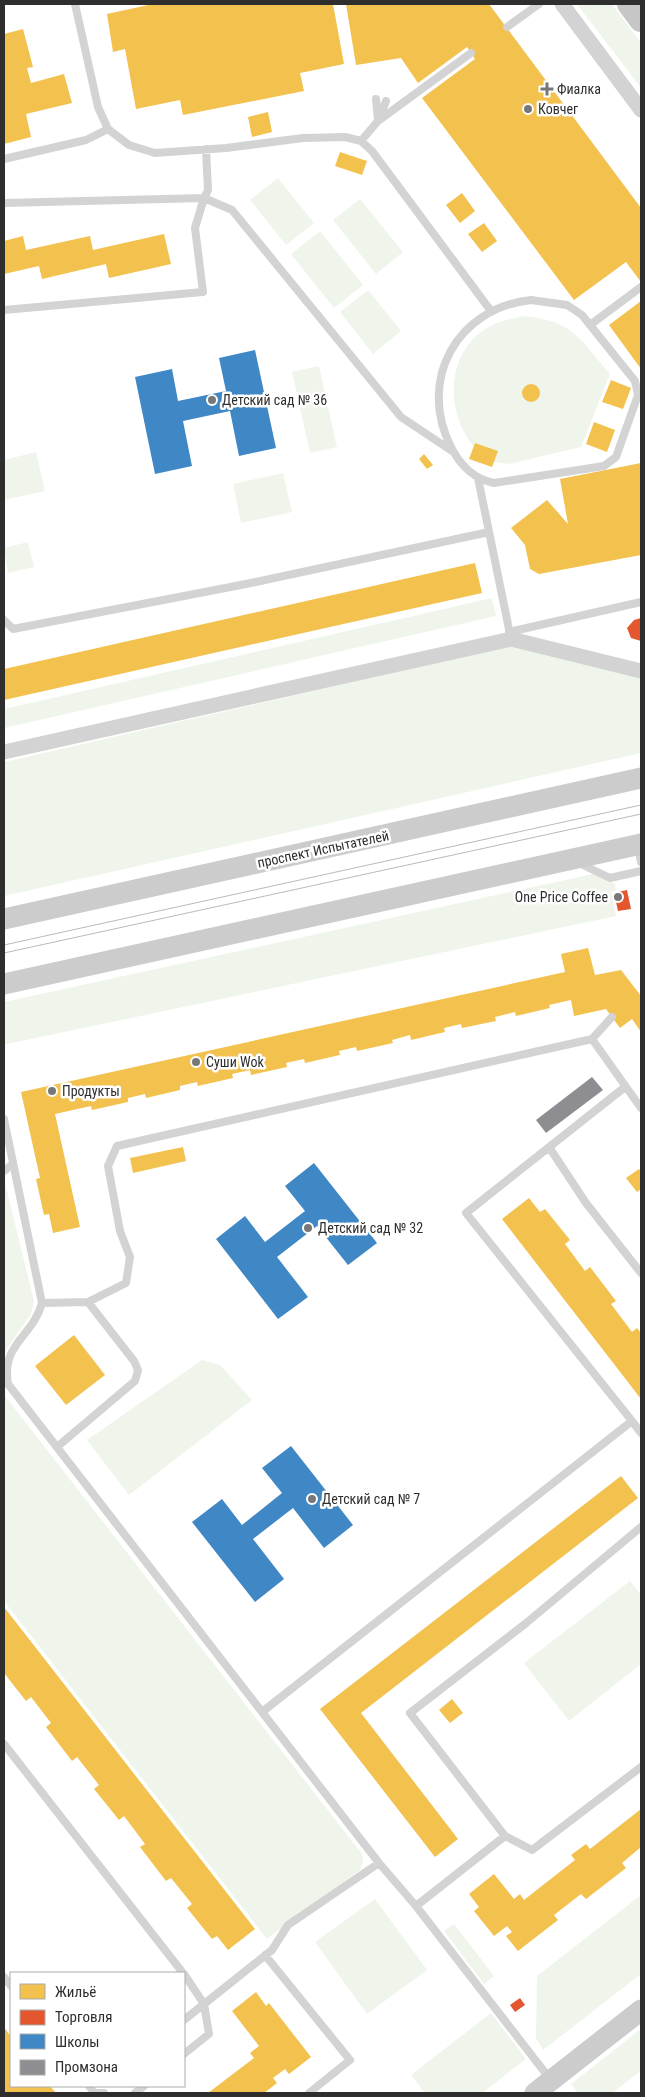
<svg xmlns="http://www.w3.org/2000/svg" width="645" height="2097" viewBox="0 0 645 2097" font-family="'Roboto Condensed',sans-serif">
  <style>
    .green { fill: #eff5eb }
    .homes { fill: #f2c14e }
    .shops { fill: #e4572e }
    .schools { fill: #3f88c5 }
    .industry { fill: #8d8d92 }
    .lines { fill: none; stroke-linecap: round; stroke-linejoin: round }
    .service { stroke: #d3d3d3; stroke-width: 8 }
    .minor { stroke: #d3d3d3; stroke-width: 15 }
    .secondary { stroke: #ccc; stroke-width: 21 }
    .primary { stroke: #c6c6c6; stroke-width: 24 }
    .tram { stroke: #bababa; stroke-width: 1 }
    .poi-dot { fill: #777; stroke: #fff; stroke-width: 2 }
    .labels { text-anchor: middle; stroke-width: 5; stroke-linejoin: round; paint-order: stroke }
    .poi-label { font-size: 14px; fill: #2e2e2e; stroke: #fff; text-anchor: start }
    .street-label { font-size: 14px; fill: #2e2e2e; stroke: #fff }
  </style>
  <rect width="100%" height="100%" fill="#fff"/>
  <path class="green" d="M577,4H612L641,43V88Z
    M278,178L314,223L286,245L250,200Z
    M360,199L403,252L376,274L333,220Z
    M320,231L363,285L334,308L291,254Z
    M368,290L401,331L373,354L340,312Z
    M524,316C573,321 580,339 610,374L581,447L509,464L494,462L497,451L475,443L474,447C447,415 445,359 481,332C495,322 508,319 524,316Z
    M319,366L337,447L310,453L292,372Z
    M36,452L45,491L4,500V460Z
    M283,473L292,512L241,523L233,484Z
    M28,542L34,567L8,573L4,548Z
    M492,598L496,616L4,728V709Z
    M515,645L641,677V753L4,896V762Z
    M593,874L615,884L616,890L611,892L616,916L7,1044L4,1043V1002Z
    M4,1179L34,1301L31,1314L4,1353Z
    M202,1360L220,1365L252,1400L129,1495L87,1440Z
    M5,1396L362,1854L363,1862L360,1870L267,1939L4,1601Z
    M630,1581L641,1595V1664L569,1721L524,1663Z
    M641,1895V1974L543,2050L536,2038L537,1976Z
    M375,1899L427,1970L367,2014L315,1942Z
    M454,1924L494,1976L484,1984L444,1931Z
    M491,2013L526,2059L482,2093H425L411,2075Z
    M641,2029V2071L612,2093H578L571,2084Z"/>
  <path class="homes" d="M153,4H333L344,64L300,73L304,91L183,115L180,100L136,109L125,49L113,52L107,14Z
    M346,4H489L641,208V282L626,262L574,300L422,98L475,59L467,47L418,83L401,58L356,65Z
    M23,29L33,67L27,68L31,83L64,74L72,103L26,114L31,137L4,144V34Z
    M268,112L272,132L252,137L248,117Z
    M340,152L367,161L362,175L335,166Z
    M462,193L475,211L460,223L446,205Z
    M484,223L497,241L482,252L468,234Z
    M164,234L171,264L109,278L106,264L42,279L39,266L4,274V241L23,236L26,250L90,236L93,250Z
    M641,301V369L609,325Z
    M611,380L631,388L623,409L602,402Z
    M522 393a9 9 0 1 1 18 0a9 9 0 1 1-18 0Z
    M594,422L615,430L607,452L586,444Z
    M475,443L498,451L492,467L469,459Z
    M424,454L433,465L427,469L419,459Z
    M641,463V555L539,574L530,569L525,545L511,528L547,500L568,524L560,479Z
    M475,563L482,593L4,700V669Z
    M588,948L595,975L621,970L641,996V1032L632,1019L620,1028L606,1009L574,1016L571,1000L549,1005L550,1008L516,1016L515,1012L495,1017L496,1021L462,1028L461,1024L444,1028L445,1032L411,1040L410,1035L392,1040L393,1043L357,1051L356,1047L339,1051L340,1055L305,1063L304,1059L286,1063L287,1067L251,1075L250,1070L232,1074L233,1078L198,1086L197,1082L180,1086V1090L146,1098L145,1094L128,1098V1102L92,1110L91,1106L55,1114L80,1227L53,1233L49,1214L44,1215L36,1179L40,1178L21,1092L565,972L561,954Z
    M183,1147L186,1161L133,1173L130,1158Z
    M639,1169L641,1172V1189L637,1192L626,1178Z
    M529,1198L540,1212L545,1209L570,1240L565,1244L585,1271L590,1267L616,1301L611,1304L632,1332L637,1328L641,1333V1399L502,1219Z
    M74,1335L105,1375L66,1405L35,1366Z
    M621,1476L638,1498L361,1713L458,1839L435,1857L320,1709Z
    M4,1607L255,1929L228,1950L217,1936L212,1939L187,1908L192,1904L171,1878L166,1881L140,1847L145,1844L124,1816L119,1820L94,1789L99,1785L77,1757L72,1761L46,1727L51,1723L31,1697L26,1701L4,1673Z
    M452,1699L463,1713L450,1723L439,1710Z
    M641,1809V1847L622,1863L626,1868L586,1899L581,1894L554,1915L558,1920L518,1951L506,1936L512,1932L507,1926L494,1936L474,1911L479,1907L469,1894L494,1874L514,1899L520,1894L524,1900L575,1860L571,1855L586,1844L590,1849Z
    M256,1992L266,2006L269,2003L311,2057L289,2074L285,2069L273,2078L277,2083L264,2093H208L254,2058L250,2053L259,2046L232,2011Z
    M4,2027L11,2037V2086H50L56,2093H4Z"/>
  <path class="shops" d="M641,618V641L631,638L627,628L634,620Z
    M627,890L631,909L618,911L614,893Z
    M520,1998L525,2005L515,2012L510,2005Z"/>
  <path class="schools" d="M255,350L276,448L239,456L230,411L183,421L192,466L155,474L135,377L172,369L178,401L226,391L219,358Z
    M314,1163L377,1243L348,1265L317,1226L277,1257L308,1297L278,1319L216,1239L245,1216L265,1242L305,1211L285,1186Z
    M291,1446L353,1525L324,1548L293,1508L253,1539L284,1579L255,1602L192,1522L222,1499L242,1525L282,1493L262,1468Z"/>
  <path class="industry" d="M592,1077L603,1090L546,1133L536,1120Z"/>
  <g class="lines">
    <path class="service" d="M507,27L539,4
      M376,99L378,121
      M379,119L386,101
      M108,129L129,145L155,153L226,148L303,138L345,137L361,141L372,151L491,311
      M361,141L378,121L471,53
      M206,149L208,190L204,198L232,210L401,417L452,451
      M4,159L86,140L108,129L98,107L75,4
      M4,203L204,198L195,228L203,292L4,310
      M531,300L567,305L582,315L635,381L638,395L616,457L604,466L494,483C474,479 460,465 451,447C417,380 457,308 531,300Z
      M590,325L641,287
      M478,478L511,639
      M4,620L13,629L246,584L489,532
      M509,632L641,602
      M638,846L641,862
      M579,863L610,878L641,871
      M612,1017L592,1039L641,1108
      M625,1087L466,1213L632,1421
      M4,1119L42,1303L88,1302L126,1283L130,1257L120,1231L108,1166L117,1146L592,1039
      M549,1147L586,1203L641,1273
      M4,1171L13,1164
      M42,1303C33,1337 1,1343 8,1384L379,1863L416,1906L550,2079
      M57,1447L135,1381L138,1370L134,1361L88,1302
      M641,1527L525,1624L410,1713L505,1836L532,1850L641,1767
      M262,1712L632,1421L641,1433
      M4,1744L183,1973
      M416,1906L505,1836
      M265,1955L350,2060L309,2093
      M184,1974L204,2004L209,2034L184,2054
      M4,1977L11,1986
      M184,2020L272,1950L288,1925L379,1863
      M89,2086L94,2093H104
      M135,2093L144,2086"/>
    <path class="minor" d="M562,4L641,110
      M4,752L511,639L641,671"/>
    <path class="secondary" d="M4,919L641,778
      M4,984L641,844
      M535,2093L641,2010"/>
    <path class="primary" d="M629,4L641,20"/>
    <path class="tram" d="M4,945L641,805
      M4,953L641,814"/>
  </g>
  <g class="poi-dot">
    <path d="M544.5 81.5h5v5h5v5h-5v5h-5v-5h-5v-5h5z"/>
    <circle cx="528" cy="109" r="5"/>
    <circle cx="212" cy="400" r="5"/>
    <circle cx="618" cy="897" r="5"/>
    <circle cx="196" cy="1062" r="5"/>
    <circle cx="52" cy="1091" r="5"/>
    <circle cx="308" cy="1228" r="5"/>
    <circle cx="312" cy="1499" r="5"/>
  </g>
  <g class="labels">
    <g class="poi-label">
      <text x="557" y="94">Фиалка</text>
      <text x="538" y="114">Ковчег</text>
      <text x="222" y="405">Детский сад № 36</text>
      <text x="608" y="902" text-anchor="end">One Price Coffee</text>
      <text x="206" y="1067">Суши Wok</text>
      <text x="62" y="1096">Продукты</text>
      <text x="318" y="1233">Детский сад № 32</text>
      <text x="322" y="1504">Детский сад № 7</text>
    </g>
    <g class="street-label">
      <text transform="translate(323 849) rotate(-12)" y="5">проспект Испытателей</text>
    </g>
  </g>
  <rect width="645" height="2097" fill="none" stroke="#2e2e2e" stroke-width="10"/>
  <rect x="10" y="1972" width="175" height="115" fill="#ffffff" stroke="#ababab"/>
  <rect x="20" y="1984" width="25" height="15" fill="#f2c14e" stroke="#ababab"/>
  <text x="55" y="1997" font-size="15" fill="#2e2e2e">Жильё</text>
  <rect x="20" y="2010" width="25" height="15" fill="#e4572e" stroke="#ababab"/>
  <text x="55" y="2022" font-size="15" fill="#2e2e2e">Торговля</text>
  <rect x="20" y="2034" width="25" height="15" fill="#3f88c5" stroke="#ababab"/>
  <text x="55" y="2047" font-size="15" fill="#2e2e2e">Школы</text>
  <rect x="20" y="2060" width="25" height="15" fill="#8d8d92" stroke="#ababab"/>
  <text x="55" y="2072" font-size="15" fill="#2e2e2e">Промзона</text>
</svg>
